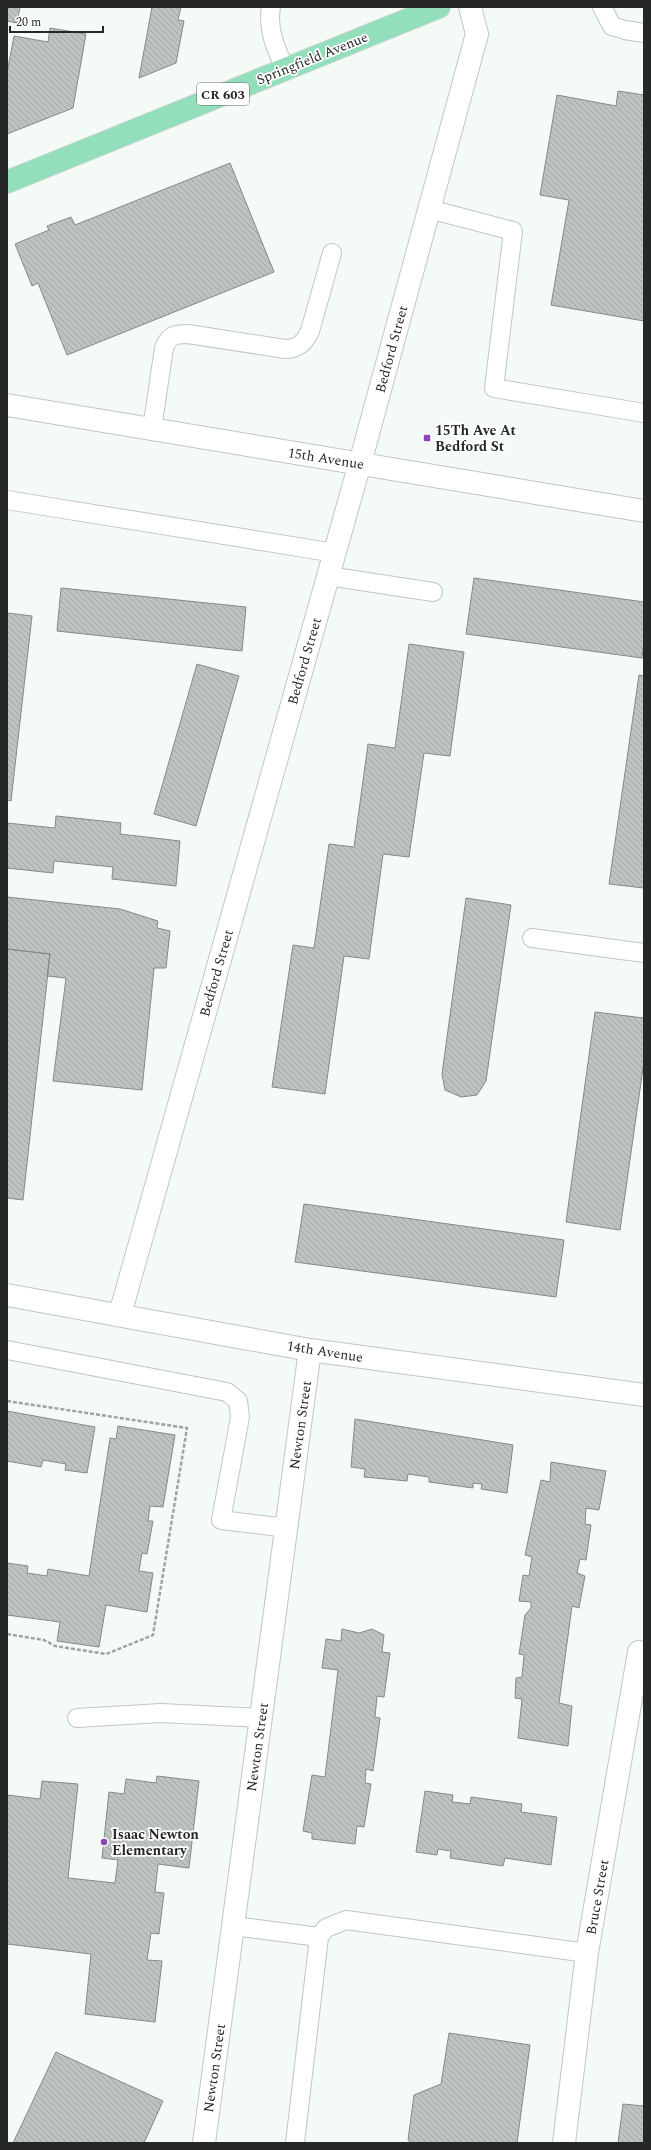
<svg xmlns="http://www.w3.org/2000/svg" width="651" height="2150" viewBox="0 0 651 2150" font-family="Spectral,serif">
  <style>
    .building { fill: url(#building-back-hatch); stroke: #848a86 }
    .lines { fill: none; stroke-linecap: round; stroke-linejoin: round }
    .lane-casing { stroke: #c0c6c2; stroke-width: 20 }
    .street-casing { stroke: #c0c6c2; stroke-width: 24 }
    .primary-casing { stroke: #d8d8d8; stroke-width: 24 }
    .path { stroke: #9ea4a1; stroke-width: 2.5; stroke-dasharray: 4 2; stroke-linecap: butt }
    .lane { stroke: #fff; stroke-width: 18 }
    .street { stroke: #fff; stroke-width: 22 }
    .primary { stroke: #93dfbc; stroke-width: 22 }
    .poi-dot { fill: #8d46ba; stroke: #fff; stroke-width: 1.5 }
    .labels { text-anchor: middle; stroke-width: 3.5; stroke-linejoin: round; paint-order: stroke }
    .shield { fill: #fff; stroke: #666867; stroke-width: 1 }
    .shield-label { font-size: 13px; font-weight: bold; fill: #252826 }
    .street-label { font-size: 14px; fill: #252826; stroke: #fff }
    .poi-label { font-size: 14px; font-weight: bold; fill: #252826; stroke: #fff; text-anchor: start }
  </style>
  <defs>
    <pattern id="building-back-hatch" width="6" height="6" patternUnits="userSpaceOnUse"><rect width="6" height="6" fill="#bdc4c0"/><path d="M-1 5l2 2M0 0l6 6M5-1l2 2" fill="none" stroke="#a2a8a5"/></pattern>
  </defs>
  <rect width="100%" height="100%" fill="#f4fbf7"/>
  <path class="building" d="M7,7H20L17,23L7,21Z
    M152,7H181L178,20L184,21L176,63L139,78Z
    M50,28L86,34L73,108L7,134V73L14,36L48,42Z
    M618,91L644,95V321L551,305L569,200L540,195L557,95L616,106Z
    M230,163L274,272L67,355L38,283L32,286L15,244L49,230L47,226L71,217L75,225Z
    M474,578L644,602V642L642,658L466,634Z
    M61,588L246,607L242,651L57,631Z
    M7,613L32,616L11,801L7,800Z
    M409,644L464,652L450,756L424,753L409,857L383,854L369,959L344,956L325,1094L272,1087L293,945L314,948L329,844L354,847L368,744L395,748Z
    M197,664L239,676L196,826L154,814Z
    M639,675L644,676V888L609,884Z
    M56,816L121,823L120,834L180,841L176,886L112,879L113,867L54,861L53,873L7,868V823L55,828Z
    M7,897L120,909L158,921L157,928L170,931L166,968H154L142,1090L53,1081L66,978L47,976L50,954L7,949Z
    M466,898L511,905L486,1081L477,1095L461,1097L445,1090L442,1074Z
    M7,949L50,954L23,1200L7,1198Z
    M595,1012L644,1018V1061L620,1230L566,1222Z
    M304,1204L564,1240L556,1297L295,1262Z
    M7,1411L95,1427L87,1473L65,1470L66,1464L43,1460L41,1467L7,1461Z
    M355,1419L513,1445L507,1493L481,1489L482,1484L473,1483V1488L429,1482V1477L408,1474L407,1481L364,1477L365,1469L351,1467Z
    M118,1426L175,1435L163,1507L150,1506L148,1521H153L147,1554L142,1553L139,1571L153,1573L147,1612L106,1605L99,1647L57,1641L60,1622L7,1615V1563L28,1566L27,1573L47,1576L48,1569L89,1576L110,1438L116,1439Z
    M551,1462L606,1471L599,1510L586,1508L585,1524L591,1525L586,1560L580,1559L577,1573L585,1576L579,1608L572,1606L559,1703L572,1706L568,1746L518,1738L522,1699L515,1698L516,1678L522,1677L524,1655L519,1654L525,1615L531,1608V1602L519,1601L523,1575L529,1576L532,1557L525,1555L541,1480L550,1482Z
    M342,1629L359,1633L372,1629L384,1635L382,1652L390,1653L384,1697L377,1696L375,1717L380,1718L373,1771L366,1769L365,1783L371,1784L364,1827L357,1826L355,1844L312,1839V1833L303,1831L312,1775L325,1777L338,1670L322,1668L326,1639L341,1641Z
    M157,1776L199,1781L189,1868L158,1864L155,1892L164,1893L159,1934L151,1933L147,1960L162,1961L155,2022L85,2014L91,1954L7,1944V1795L40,1799L42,1781L78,1784L68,1878L115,1883L118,1860L102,1858L109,1792L124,1794L126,1779L156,1783Z
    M425,1791L453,1795L452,1802L470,1804L471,1797L522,1804L521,1812L557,1817L551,1865L505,1858L503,1866L450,1858L451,1851L438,1849L437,1855L416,1852Z
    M449,2033L530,2045L517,2143H412L408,2140L414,2095L441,2084Z
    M56,2052L163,2101L144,2143H13Z
    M623,2104L644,2106V2143H618Z"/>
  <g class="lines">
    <g class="lane-casing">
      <path id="lane" d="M271,7C267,30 276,49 285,69
        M602,7L612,26L625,30L644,33
        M429,209L513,231L494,388L644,413
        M152,429L164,348C169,335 175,334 188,334L285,349C298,349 305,342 310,331L332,253
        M7,500L335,553
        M328,576L433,592
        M532,938L644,953
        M7,1350L227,1392L238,1401L240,1417L221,1520L287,1528
        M77,1718L161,1713L261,1718
        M233,1926L319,1937
        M295,2143L319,1937L326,1928L346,1920L587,1953"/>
    </g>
    <g class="street-casing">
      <path id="street" d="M7,405L644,511
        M7,1295L310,1350L644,1395
        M120,1314L360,463L477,34L470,7
        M204,2143L310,1350
        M564,2143L587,1953L639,1652"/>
    </g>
    <g class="primary-casing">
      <path id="primary" d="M7,182L439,7"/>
    </g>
    <path class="path" d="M7,1401L187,1428L153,1635L106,1654L55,1646L44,1640L7,1634"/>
    <use href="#lane" class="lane"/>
    <use href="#street" class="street"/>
    <use href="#primary" class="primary"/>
  </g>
  <g class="poi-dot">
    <rect x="423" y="434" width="8" height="8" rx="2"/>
    <circle cx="104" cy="1842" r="4"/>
  </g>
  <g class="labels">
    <rect class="shield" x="197" y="83" width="52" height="22" rx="3"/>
    <g class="shield-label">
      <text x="223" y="99">CR 603</text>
    </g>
    <g class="street-label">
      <text transform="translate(312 58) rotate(-22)" y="5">Springfield Avenue</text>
      <text transform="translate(391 349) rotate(-75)" y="5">Bedford Street</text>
      <text transform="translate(326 458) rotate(9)" y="5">15th Avenue</text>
      <text transform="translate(304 661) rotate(-74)" y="5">Bedford Street</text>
      <text transform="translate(216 973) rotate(-74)" y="5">Bedford Street</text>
      <text transform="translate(325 1351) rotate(9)" y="5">14th Avenue</text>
      <text transform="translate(300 1425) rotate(-82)" y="5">Newton Street</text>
      <text transform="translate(257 1747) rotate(-82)" y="5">Newton Street</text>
      <text transform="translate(597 1897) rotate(-80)" y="5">Bruce Street</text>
      <text transform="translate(214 2068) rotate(-82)" y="5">Newton Street</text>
    </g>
    <g class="poi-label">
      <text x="435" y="435">15Th Ave At<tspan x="435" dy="16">Bedford St</tspan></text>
      <text x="112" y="1839">Isaac Newton<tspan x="112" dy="16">Elementary</tspan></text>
    </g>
  </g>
  <rect width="651" height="2150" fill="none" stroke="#252826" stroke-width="16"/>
  <path d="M10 26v6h93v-6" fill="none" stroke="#252826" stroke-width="2"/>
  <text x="16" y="26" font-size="12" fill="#252826" stroke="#ffffff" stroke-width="3" paint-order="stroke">20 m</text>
</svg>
